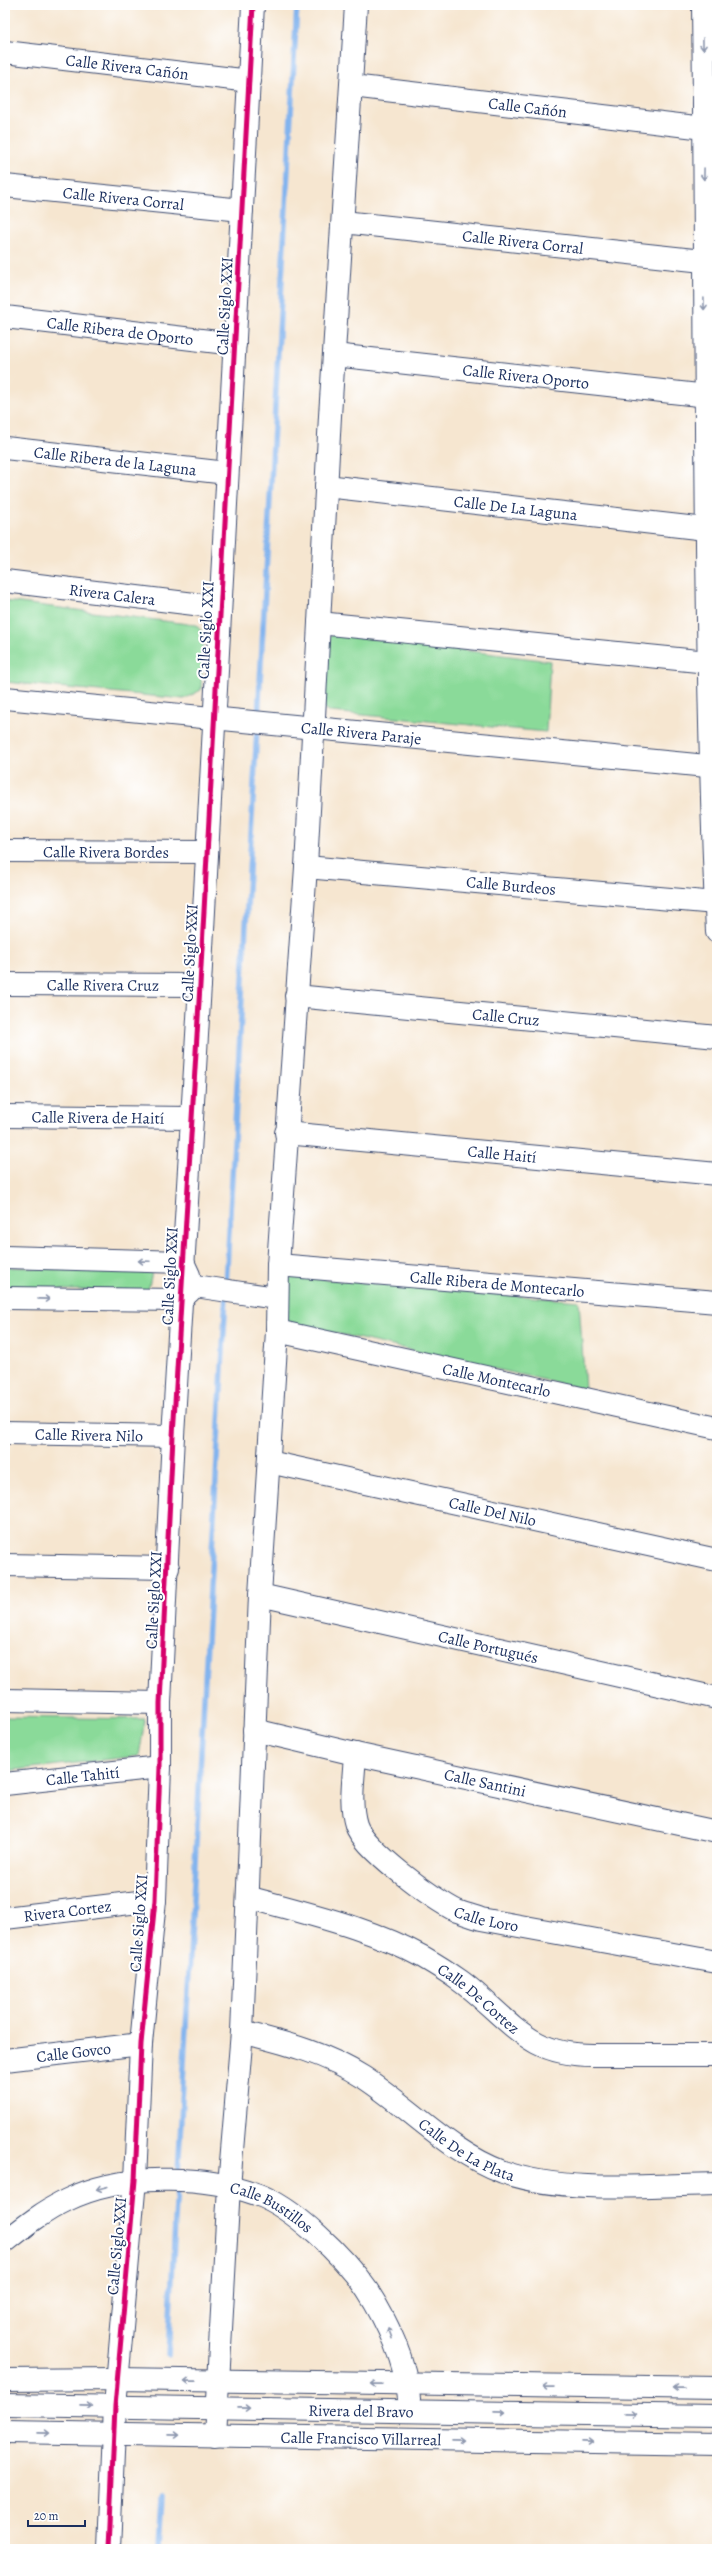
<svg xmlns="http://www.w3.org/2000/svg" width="722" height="2554" viewBox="0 0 722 2554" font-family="Alegreya,serif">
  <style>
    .green { fill: #8ada99; stroke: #52847c }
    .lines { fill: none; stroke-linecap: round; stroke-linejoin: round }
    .stream { stroke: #82b4ee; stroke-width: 5.5 }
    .minor-casing { stroke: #3c4a6f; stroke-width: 24 }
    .minor { stroke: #fff; stroke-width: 22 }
    .cycleway-casing { stroke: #fff; stroke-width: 8 }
    .cycleway { stroke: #d6006c; stroke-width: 5 }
    .oneway { stroke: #8d97ae }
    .labels { text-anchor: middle; stroke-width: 4; stroke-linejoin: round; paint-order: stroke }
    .street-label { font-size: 16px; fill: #1b2f5e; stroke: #fff }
  </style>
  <rect width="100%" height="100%" fill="#fff"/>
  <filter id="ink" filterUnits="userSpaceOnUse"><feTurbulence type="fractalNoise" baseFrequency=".025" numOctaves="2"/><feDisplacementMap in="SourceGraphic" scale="8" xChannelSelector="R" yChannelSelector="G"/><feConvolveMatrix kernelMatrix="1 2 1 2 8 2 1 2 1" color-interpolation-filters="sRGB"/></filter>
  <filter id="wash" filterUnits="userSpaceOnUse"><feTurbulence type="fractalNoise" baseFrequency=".012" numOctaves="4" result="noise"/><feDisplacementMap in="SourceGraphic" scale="16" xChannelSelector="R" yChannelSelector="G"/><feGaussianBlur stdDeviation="0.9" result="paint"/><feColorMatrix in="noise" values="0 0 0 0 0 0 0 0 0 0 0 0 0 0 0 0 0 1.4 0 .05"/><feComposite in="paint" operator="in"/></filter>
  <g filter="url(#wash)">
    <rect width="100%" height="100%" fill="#f6e6d0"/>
    <path class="green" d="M5,601L196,625L204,634L201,690L184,699L5,682Z
      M334,634L550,661L546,732L331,712L322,707L326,637Z
      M5,1267L152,1272L148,1291L5,1289Z
      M289,1276L579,1301L585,1389L285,1322L286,1280Z
      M5,1717L145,1719L139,1756L5,1771Z"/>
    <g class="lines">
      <path class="stream" d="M258,719L297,5
        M226,1286L257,728
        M178,2175L226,1295
        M168,2355L177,2184
        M159,2549L162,2496"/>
    </g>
  </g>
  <g filter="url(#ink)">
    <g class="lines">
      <g class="minor-casing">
        <g id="minor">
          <path d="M703,5C707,314 703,623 717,932"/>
          <path id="s1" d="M5,52L250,81"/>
          <path id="s2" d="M352,86L704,128"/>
          <path id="s3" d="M5,186L242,210"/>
          <path id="s4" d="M343,222L703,261"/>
          <path id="s5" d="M5,317L235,344"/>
          <path id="s6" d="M334,355L717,397"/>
          <path id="s7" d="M5,448L227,473"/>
          <path id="s8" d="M326,486L706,529"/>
          <path id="s9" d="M5,581L219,607"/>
          <path d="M319,623L708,662"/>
          <path id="s10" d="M5,698L717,767"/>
          <path id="s11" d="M5,851L207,852"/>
          <path id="s12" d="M306,867L716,903"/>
          <path id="s13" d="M5,984L200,985"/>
          <path id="s14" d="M296,996L717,1037"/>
          <path id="s15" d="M5,1116L192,1118"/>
          <path id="s16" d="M286,1133L717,1174"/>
          <path d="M5,1257L183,1262L189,1275"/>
          <path id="s17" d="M278,1265L717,1302"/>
          <path d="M195,1286L276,1298"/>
          <path d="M5,1298L180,1300L190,1291"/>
          <path id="s18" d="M277,1331L717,1428"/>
          <path id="s19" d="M5,1433L173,1436"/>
          <path id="s20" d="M269,1462L717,1560"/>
          <path d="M5,1565L168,1568"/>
          <path id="s21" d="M260,1595L717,1698"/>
          <path d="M5,1700L160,1703"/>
          <path id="s22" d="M254,1730L355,1754L717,1832"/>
          <path id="s23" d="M355,1754C354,1777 349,1803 356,1825C363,1848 434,1900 457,1911C465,1914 473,1916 481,1919L717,1962"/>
          <path id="s24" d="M5,1784L160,1767"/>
          <path id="s25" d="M248,1897C307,1914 369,1927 423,1957C435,1964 448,1972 459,1980C486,1999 508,2027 537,2043C554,2052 573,2055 593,2055H717"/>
          <path id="s26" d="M5,1918L155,1900"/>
          <path id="s27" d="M242,2032C285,2043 326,2053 363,2077C411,2108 449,2152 503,2172C567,2194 650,2185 717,2184"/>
          <path id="s28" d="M5,2060L141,2044"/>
          <path id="s29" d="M5,2242C25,2226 44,2211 67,2200C120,2174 202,2174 256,2194C294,2207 345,2258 367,2290C387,2321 406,2362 409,2399"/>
          <path d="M5,2380L117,2379L717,2388"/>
          <path id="s30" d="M5,2405L717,2416"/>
          <path id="s31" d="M5,2432L717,2444"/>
          <path d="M215,2436L229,2186L242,2032L260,1595L277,1331L278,1265L306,867L330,416L356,5"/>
          <path d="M109,2549L115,2406L135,2180L141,2044L155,1900L160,1767V1703L173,1436L200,985L253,5"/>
        </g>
      </g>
      <use href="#minor" class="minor"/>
      <g class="cycleway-casing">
        <path id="cycleway" d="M109,2549L115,2406L135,2180L141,2044L155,1900L160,1767V1703L173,1436L200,985L253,5"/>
      </g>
      <use href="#cycleway" class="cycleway"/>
    </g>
    <defs><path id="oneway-shaft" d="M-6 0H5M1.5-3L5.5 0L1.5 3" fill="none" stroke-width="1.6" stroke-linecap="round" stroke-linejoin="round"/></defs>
    <g class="oneway">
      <use href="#oneway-shaft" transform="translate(703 44) rotate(89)"/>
      <use href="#oneway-shaft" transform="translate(704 174) rotate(91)"/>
      <use href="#oneway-shaft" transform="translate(704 304) rotate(89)"/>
      <use href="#oneway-shaft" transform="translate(144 1261) rotate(-178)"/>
      <use href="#oneway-shaft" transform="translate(44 1299) rotate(1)"/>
      <use href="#oneway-shaft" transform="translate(102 2188) rotate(166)"/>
      <use href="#oneway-shaft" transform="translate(390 2333) rotate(-110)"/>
      <use href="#oneway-shaft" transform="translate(190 2381) rotate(-179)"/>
      <use href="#oneway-shaft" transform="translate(376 2384) rotate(-179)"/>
      <use href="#oneway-shaft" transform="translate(548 2387) rotate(-179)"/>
      <use href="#oneway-shaft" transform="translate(678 2388) rotate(-179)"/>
      <use href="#oneway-shaft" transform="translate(86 2406) rotate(1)"/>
      <use href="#oneway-shaft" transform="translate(244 2408) rotate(1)"/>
      <use href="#oneway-shaft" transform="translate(500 2412) rotate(1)"/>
      <use href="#oneway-shaft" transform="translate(630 2414) rotate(1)"/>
      <use href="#oneway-shaft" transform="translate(44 2433) rotate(1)"/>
      <use href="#oneway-shaft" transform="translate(174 2435) rotate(1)"/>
      <use href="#oneway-shaft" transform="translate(458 2440) rotate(1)"/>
      <use href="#oneway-shaft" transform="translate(588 2442) rotate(1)"/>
    </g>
  </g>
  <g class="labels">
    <g class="street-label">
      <text dy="6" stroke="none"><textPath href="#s1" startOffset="123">Calle Rivera Cañón</textPath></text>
      <text dy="6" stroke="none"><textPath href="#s2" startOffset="177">Calle Cañón</textPath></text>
      <text dy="6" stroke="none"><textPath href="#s3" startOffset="119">Calle Rivera Corral</textPath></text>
      <text dy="6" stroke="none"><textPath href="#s4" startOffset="181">Calle Rivera Corral</textPath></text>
      <text transform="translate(224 306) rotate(-87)" y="6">Calle Siglo XXI</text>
      <text dy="6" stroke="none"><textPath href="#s5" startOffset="116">Calle Ribera de Oporto</textPath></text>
      <text dy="6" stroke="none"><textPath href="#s6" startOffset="193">Calle Rivera Oporto</textPath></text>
      <text dy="6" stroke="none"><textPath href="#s7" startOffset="111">Calle Ribera de la Laguna</textPath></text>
      <text dy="6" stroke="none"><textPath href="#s8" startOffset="191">Calle De La Laguna</textPath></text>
      <text dy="6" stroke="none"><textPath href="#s9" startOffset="108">Rivera Calera</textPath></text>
      <text transform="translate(205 630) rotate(-87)" y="6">Calle Siglo XXI</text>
      <text dy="6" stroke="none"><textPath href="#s10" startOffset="358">Calle Rivera Paraje</textPath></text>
      <text dy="6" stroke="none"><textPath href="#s11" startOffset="101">Calle Rivera Bordes</textPath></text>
      <text dy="6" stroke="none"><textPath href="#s12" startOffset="206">Calle Burdeos</textPath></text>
      <text transform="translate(189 953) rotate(-87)" y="6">Calle Siglo XXI</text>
      <text dy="6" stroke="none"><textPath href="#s13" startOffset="98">Calle Rivera Cruz</textPath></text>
      <text dy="6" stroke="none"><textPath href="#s14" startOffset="211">Calle Cruz</textPath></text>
      <text dy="6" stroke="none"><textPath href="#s15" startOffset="93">Calle Rivera de Haití</textPath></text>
      <text dy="6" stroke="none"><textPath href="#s16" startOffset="217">Calle Haití</textPath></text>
      <text transform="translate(169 1276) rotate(-87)" y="6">Calle Siglo XXI</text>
      <text dy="6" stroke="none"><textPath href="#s17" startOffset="220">Calle Ribera de Montecarlo</textPath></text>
      <text dy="6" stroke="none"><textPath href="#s18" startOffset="225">Calle Montecarlo</textPath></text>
      <text dy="6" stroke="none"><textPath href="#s19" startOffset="84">Calle Rivera Nilo</textPath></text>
      <text dy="6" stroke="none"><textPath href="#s20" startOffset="229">Calle Del Nilo</textPath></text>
      <text transform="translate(153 1600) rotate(-87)" y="6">Calle Siglo XXI</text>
      <text dy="6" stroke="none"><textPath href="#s21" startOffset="234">Calle Portugués</textPath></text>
      <text dy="6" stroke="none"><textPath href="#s24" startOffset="78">Calle Tahití</textPath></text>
      <text dy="6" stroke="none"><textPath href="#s22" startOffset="237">Calle Santini</textPath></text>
      <text dy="6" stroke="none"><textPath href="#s26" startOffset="63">Rivera Cortez</textPath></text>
      <text dy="6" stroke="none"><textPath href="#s23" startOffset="236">Calle Loro</textPath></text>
      <text transform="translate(138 1923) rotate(-86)" y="6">Calle Siglo XXI</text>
      <text dy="6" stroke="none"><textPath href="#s25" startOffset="255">Calle De Cortez</textPath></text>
      <text dy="6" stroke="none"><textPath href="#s28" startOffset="69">Calle Govco</textPath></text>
      <text dy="6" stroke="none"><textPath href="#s27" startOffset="257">Calle De La Plata</textPath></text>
      <text dy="6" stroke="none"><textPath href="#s29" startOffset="288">Calle Bustillos</textPath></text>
      <text transform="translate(116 2246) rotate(-85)" y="6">Calle Siglo XXI</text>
      <text dy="6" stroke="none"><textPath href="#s30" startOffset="356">Rivera del Bravo</textPath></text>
      <text dy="6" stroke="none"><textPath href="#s31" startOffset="356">Calle Francisco Villarreal</textPath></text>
    </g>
  </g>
  <rect width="722" height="2554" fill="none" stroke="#fff" stroke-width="20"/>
  <path d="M28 2520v6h57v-6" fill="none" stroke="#1b2f5e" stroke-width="2"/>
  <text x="34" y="2520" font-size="12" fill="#1b2f5e" stroke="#ffffff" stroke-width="3" paint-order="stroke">20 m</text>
</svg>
